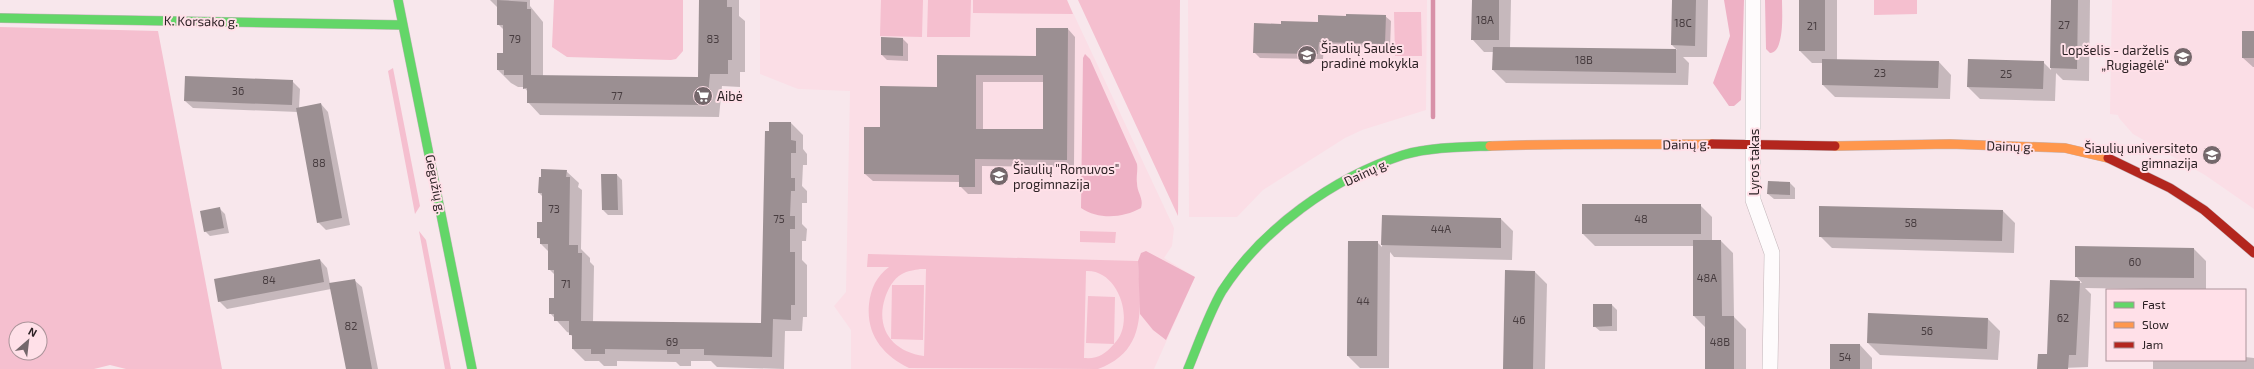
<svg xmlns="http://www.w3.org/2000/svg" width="2254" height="369" viewBox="0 0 2254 369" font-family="'Exo 2',sans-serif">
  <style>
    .built { fill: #fbdee6 }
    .green { fill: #f5bfcf; fill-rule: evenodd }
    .forest { fill: #eeb1c5 }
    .shadow { fill: #0003; fill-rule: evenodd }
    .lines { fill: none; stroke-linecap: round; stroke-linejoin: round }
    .stream { stroke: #d891a8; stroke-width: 4.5 }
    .building { fill: #9b8f92; fill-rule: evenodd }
    .street-casing { stroke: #c3b6ba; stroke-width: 16 }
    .fast-casing { stroke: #c3b6ba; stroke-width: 10 }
    .slow-casing { stroke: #c3b6ba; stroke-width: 10 }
    .jam-casing { stroke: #c3b6ba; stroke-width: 10 }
    .street { stroke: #fefbfc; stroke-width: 15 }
    .fast { stroke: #63d668; stroke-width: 9 }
    .slow { stroke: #ff974d; stroke-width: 9 }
    .jam { stroke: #b3261e; stroke-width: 9 }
    .labels { text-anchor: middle; stroke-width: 4; stroke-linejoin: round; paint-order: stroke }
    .number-label { font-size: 11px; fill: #483d40 }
    .street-label { font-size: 13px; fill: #2d2225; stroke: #ffe0e8 }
    .poi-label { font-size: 13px; fill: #2d2225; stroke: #ffe0e8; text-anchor: start }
  </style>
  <rect width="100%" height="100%" fill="#f8e7ec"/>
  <path class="built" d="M760,0H1067L1174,228L1172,246L1164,258L1195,277L1154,369H851V330L834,306L846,292L850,91L798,89L760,74Z
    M1188,0H1427L1426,110L1362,130L1345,138L1263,190L1237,217H1189Z
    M2112,0H2254V209L2205,175L2133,134L2119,118L2118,115L2110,114Z"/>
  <path class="green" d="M554,0H683V51L676,59L671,60L567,57L552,47Z
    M881,0H923L922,37L880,36Z
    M928,0H971L970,37H927Z
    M973,0H1067L1073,14L973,13Z
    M1078,0H1180L1178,216Z
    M1874,0H1917V14L1874,15Z
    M1394,12H1421L1422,56H1395Z
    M0,27L158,31L222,369H126L110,365L94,369H0ZM16,329H40V353H16Z
    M393,68L420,206L415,214L388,71Z
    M419,231L426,240L451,369H445Z
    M1080,231L1116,232L1115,243L1080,242Z
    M868,254L1138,261C1140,306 1149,350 1098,369L909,368C883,355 866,335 869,304C871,288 876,277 889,267H867ZM920,269H926L924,356C893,352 875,329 885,298C888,289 893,279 902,274C907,271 915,270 920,269ZM1086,271C1119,269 1136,323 1114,344L1115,297L1088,296L1086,343L1114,344C1104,355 1098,359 1084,358Z
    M892,285H924L923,340L891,339Z"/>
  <path class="forest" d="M1724,0H1744L1741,100L1734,106H1729L1713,83L1730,36Z
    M1765,0H1782C1782,12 1785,52 1770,53L1766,49Z
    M1085,54L1090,59L1137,164C1138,171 1136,177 1137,183C1137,193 1144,198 1141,208C1123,218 1099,220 1081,208L1083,58Z
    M1146,251L1195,277L1166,340L1153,330L1140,314L1138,261L1141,253Z"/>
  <path class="shadow" d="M490,0H530V6L543,22V76L699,78L701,0H739V16L745,21V72H740V87L722,86L719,117L540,115L528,102V92L524,87H518L511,83L498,70L504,54V30L498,24V8Z
    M1473,0H1511L1510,48L1677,50L1672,45L1673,0H1708L1707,57H1683L1689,63L1688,85L1506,83L1493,70L1494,52H1484L1472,39Z
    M1800,0H1837V60L1939,62L1951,75L1950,99L1835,97L1823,85V63H1812L1800,51Z
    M2052,0H2090L2089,81L2063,80L2056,73L2055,101L1980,99L1968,87L2043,62L2051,70Z
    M1385,16L1391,21L1390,48L1324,46L1323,59L1260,58L1254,52L1282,25L1319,23L1347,17Z
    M1068,29L1075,37L1074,167L982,166V194H968L960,186V182L873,181L865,174L881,128L938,88V56L1037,57ZM983,82H1044V130H983Z
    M2254,32V67H2253L2243,58Z
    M903,39L908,44V61L887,60L882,55Z
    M292,81L300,89L299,108L321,104L328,112L350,225L326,230L318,222L298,112L193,108L185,101Z
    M791,123L803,135V149L807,154V165H803L802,186L807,191V203H802V224L807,229L806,241H802V260L807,265V317H803L802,331H785L784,369L717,367L711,361H691V366H680L676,362L617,361V366H604L599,361H585L573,349V338L570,333L567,332L550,313L555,299V275L549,269V252L541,244V240L538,237L543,223V197L539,193L566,171L579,183L578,187L582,190L581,249L590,258V262L594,266L593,322L762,324L770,132Z
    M617,175L622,180L623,215H608L603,210Z
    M1790,183L1795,188V199H1774L1768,194Z
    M1700,205L1712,217V241H1721L1733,253L1734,317L1746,329V369H1706V328L1694,316V246H1595L1583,234Z
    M220,209L225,214L229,233L210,236L205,231Z
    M2003,211L2015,223L2014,253L1832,248L1820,236Z
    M1383,216L1501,219L1513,231L1512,260L1394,257L1390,252L1389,368H1360L1348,356L1377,242L1382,247Z
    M2194,249L2206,261V290L2085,288L2091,294L2088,367L2038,369L2048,355L2051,281L2082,283L2076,276Z
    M320,260L327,268L330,284L354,280L362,287L378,369H347L331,289L227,309L219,301Z
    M1535,272L1547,284L1545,369H1504Z
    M1612,305L1617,310V331H1600L1594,326Z
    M1988,319L2000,331L1998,360L1880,355L1868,343Z
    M1831,345H1860L1872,358V369H1831Z
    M2245,357L2254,358V369H2153V360H2245Z"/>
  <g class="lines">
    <path class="stream" d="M1433,0V117"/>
  </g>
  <path class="building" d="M497,0L527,2V9H531V75L698,77L699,0H727V7H732V60H728V74H710L707,105L527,103V88L523,89V75H504V70H497V53H503V25H497Z
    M1472,0H1499V40H1471Z
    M1672,0H1696L1695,46L1671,45Z
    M1799,0H1825V51H1799Z
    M2051,0H2078L2077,69L2050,68Z
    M1346,14L1386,15L1385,44L1319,42L1318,54L1253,53L1254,23L1281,24V21L1318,22V15L1346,16Z
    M1036,28H1068L1067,160L975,159V187H959V175L864,174V127H880V86L937,87V55L1036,56ZM976,75H1043V129H976Z
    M2242,31H2254V58H2242Z
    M881,37L903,38V56L881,55Z
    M1493,47L1676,49V73L1492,70Z
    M1822,59L1939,61L1938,88L1822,85Z
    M1968,59L2044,61L2043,89L1967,87Z
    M185,76L293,80L292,105L184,101Z
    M321,103L342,218L317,223L296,108Z
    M769,122H791V140L796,141V153H791V178H795V191H791L790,216H795V229H790V252H795V305H791V320L773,319L772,357L704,355V349H680V354H667V350L605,349V354H591V349H572V335H569V321H554V314H549V298H554V270H548V244H540V238H537V222H542V193H538L539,177H541V169L567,170L566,177H570L569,245H578V253H582L581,321L761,323L765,131H769Z
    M601,174H617L618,210H602Z
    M1768,181L1790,182V195L1767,194Z
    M1582,204H1701V234H1582Z
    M1819,206L2003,210L2002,241L1819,237Z
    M220,207L224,228L204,232L200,211Z
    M1382,215L1501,218V248L1381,245Z
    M1693,240H1721L1722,316H1734V369H1705V316H1693Z
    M1348,241H1378L1377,356H1347Z
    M2075,246L2194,248V278L2075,277Z
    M320,259L324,282L218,302L214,279Z
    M1505,270L1535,271L1533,369H1503Z
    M355,279L372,369H346L329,283Z
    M2050,280L2080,281L2076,355H2069L2068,369H2037L2038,354H2047Z
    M1593,304H1612V326L1593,327Z
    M1868,313L1988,318L1987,349L1867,343Z
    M1830,344H1860V369H1830Z"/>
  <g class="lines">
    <g class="street-casing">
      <path id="street" d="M1753,0V200L1772,253L1770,369"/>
    </g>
    <g class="fast-casing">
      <path id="fast" d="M398,0L472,369
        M0,18L403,25
        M1188,369C1198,345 1209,313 1222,291C1262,229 1333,178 1403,155C1431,147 1462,147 1490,146"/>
    </g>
    <g class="slow-casing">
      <path id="slow" d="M1490,146C1564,143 1638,145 1712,144
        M1835,146L1950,144L2065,148L2108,158"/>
    </g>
    <g class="jam-casing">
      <path id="jam" d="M1712,144L1835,146
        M2108,158L2170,188L2204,210L2254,253"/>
    </g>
    <use href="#street" class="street"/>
    <use href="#fast" class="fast"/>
    <use href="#slow" class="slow"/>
    <use href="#jam" class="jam"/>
  </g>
  <defs>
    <g id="school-disc" transform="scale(1)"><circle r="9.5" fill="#74676b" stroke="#ffe0e8"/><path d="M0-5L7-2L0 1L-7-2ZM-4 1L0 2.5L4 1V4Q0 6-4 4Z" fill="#fff"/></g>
    <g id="supermarket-disc" transform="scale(1)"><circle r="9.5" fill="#74676b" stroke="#ffe0e8"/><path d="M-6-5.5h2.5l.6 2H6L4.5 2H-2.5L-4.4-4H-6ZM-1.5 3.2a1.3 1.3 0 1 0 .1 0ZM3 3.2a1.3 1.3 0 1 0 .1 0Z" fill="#fff"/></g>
  </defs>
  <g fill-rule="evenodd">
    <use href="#school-disc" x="1307" y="55"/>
    <use href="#school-disc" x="2183" y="57"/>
    <use href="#supermarket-disc" x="703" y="96"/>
    <use href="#school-disc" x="2212" y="155"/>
    <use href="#school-disc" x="999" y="176"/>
  </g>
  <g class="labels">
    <g class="number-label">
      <text x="1485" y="24">18A</text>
      <text x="1683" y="27">18C</text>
      <text x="2064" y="29">27</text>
      <text x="1812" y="30">21</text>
      <text x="515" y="43">79</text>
      <text x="713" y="43">83</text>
      <text x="1584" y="64">18B</text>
      <text x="1880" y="77">23</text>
      <text x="2006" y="78">25</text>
      <text x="238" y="95">36</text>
      <text x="617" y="100">77</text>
      <text x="319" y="167">88</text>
      <text x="554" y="213">73</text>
      <text x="779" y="223">75</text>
      <text x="1641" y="223">48</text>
      <text x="1911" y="227">58</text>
      <text x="1441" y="233">44A</text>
      <text x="2135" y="266">60</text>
      <text x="1707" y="282">48A</text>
      <text x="269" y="284">84</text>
      <text x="566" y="288">71</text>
      <text x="1363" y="305">44</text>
      <text x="2063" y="322">62</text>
      <text x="1519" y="324">46</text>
      <text x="351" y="330">82</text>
      <text x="1927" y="335">56</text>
      <text x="672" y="346">69</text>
      <text x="1720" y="346">48B</text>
      <text x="1845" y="361">54</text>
    </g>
    <g class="street-label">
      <text transform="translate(201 21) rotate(1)" y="5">K. Korsako g.</text>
      <text transform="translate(1686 144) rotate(-1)" y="5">Dainų g.</text>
      <text transform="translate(2010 146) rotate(2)" y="5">Dainų g.</text>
      <text transform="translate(1754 162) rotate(-90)" y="5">Lyros takas</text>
      <text transform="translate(1366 172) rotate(-25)" y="5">Dainų g.</text>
      <text transform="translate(436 184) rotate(79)" y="5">Gegužių g.</text>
    </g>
    <g class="poi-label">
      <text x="1321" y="53">Šiaulių Saulės<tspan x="1321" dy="15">pradinė mokykla</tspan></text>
      <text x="2169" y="55" text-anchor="end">Lopšelis - darželis<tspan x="2169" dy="15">„Rugiagėlė“</tspan></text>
      <text x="717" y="101">Aibė</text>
      <text x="2198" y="153" text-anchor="end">Šiaulių universiteto<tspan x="2198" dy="15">gimnazija</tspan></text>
      <text x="1013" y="174">Šiaulių "Romuvos"<tspan x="1013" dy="15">progimnazija</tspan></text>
    </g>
  </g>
  <rect x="2106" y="289" width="140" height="72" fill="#ffe0e8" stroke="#ab949a"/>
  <rect x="2114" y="302" width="20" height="6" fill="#63d668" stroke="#ab949a"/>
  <text x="2142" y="309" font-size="12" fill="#2d2225">Fast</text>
  <rect x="2114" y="322" width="20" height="6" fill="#ff974d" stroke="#ab949a"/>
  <text x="2142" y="329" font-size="12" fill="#2d2225">Slow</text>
  <rect x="2114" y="342" width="20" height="6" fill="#b3261e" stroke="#ab949a"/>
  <text x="2142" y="349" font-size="12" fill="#2d2225">Jam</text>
  <g transform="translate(28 341) rotate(28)"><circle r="19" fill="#ffe0e8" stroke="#ab949a"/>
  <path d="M0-3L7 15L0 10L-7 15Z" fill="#74676b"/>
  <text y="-6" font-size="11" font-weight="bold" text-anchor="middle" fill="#2d2225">N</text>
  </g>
</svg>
